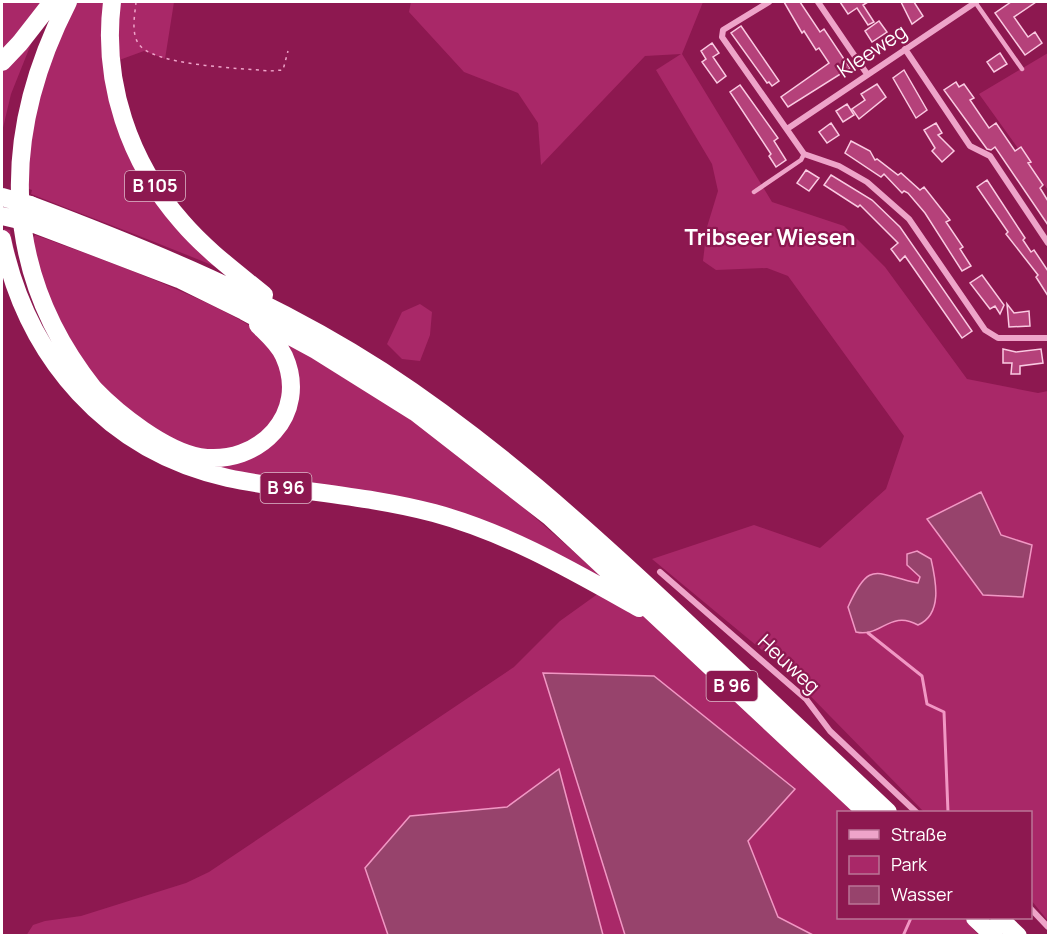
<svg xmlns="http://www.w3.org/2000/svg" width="1050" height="937" viewBox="0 0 1050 937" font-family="Manrope,sans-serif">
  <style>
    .green { fill: #a92868 }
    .water { fill: #97436c; stroke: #f197c4; stroke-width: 1.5 }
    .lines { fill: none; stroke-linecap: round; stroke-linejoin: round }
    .stream { stroke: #f197c4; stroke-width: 3 }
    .building { fill: #b5417a; stroke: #facae2; stroke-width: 1.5 }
    .path { stroke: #eea4c9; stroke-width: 1.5; stroke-dasharray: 3 4.5; stroke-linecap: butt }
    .lane { stroke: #eea4c9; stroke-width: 4.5 }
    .street { stroke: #eea4c9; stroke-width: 6 }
    .highway { stroke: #fff; stroke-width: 18 }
    .highway-bridge { stroke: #fff; stroke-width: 18 }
    .labels { text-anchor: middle; stroke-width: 4.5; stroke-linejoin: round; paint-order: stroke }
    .shield { fill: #8d1850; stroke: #ddbaca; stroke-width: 1.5 }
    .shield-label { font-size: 18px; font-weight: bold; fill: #fff }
    .street-label { font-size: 20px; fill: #fff; stroke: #8d1850 }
    .quarter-label { font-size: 22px; font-weight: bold; fill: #fff; stroke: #8d1850 }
  </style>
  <rect width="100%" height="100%" fill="#8d1850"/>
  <path class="green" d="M2,2H52L2,62Z
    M75,2H108L131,150L235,275C168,246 99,221 31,194L32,190L15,184L26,114Z
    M112,2H174L165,59L144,51L111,63Z
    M411,2H703L682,54L772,202L844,226L885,267L967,379L1038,393L1048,391V921L1031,900L1030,812H924L780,665L652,559L754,525L820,548L886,489L904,436L788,276L767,268L716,270L703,261L707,227L718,191L712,164L656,70L681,54L645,56L541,165L538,123L518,93L464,72L409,12Z
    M33,39L11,94L2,132V68Z
    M1048,53V190L979,94Z
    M4,229L10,230C17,266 27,301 45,333C77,388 177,490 248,457C270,447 289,428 294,404C297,389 297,373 291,360C288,353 282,346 282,340C322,363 361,386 399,411C478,465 550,530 621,594C594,580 569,563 542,549C510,533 475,520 440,511C370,491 296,489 226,472C104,442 26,350 4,229Z
    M19,232L34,237L35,235C80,251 250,311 273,345C281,358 283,380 288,394L266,437L207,454L150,430L82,371Z
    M420,304L432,312L430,335L420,361L402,359L387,344L402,312Z
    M599,593L666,623L865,812H838V918H975L979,922L972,928L979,935L813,936L778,917L748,841L795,788L654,676L544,673L625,935H603L559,769L507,807L410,816L365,868L388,935L26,936L33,925L45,921L81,916L186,883L209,872L514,667L560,621Z"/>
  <path class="water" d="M981,492L1001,535L1032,545L1023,597L983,595L927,519Z
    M917,551L931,559C936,581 943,614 918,625C890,609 881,638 856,632L848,607C870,558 876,575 918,583L920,577L907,565V554Z
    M543,673L654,676L795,789L748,841L778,917L813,935H625Z
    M559,769L603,935H388L365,868L410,816L507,807Z"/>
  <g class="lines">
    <path class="stream" d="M868,633L922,676L927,704L944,712L948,812
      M903,936L911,918"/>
  </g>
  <path class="building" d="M784,2H800L820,32L824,29L850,68L788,107L781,97L829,63L819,48L816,50L804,31L802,33Z
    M840,2H868L863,5L874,22L868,25L857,8L848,14Z
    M901,2H914L923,16L912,24Z
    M1011,2H1036L1014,17L1028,37L1035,32L1042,43L1025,55L995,13Z
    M879,21L887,32L872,42L865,31Z
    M741,26L779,81L772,86L769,82L767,83L731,33Z
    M712,43L719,53L713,57L726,76L717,83L702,62L706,59L701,51Z
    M1000,53L1007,64L994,72L987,62Z
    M904,70L927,110L916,118L893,78Z
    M956,82L959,87L964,84L974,98L970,100L989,128L996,123L1015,151L1021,147L1031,162L1028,163L1043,185L1040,188L1048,201V225L995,147L991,150L987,149L944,90Z
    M877,84L886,97L859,119L852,109L865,100L861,94Z
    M740,85L778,138L774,141L786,160L776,167L769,156L771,154L730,92Z
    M847,104L854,115L843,122L836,111Z
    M831,123L839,135L827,143L819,132Z
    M936,123L942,133L938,135L954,151L942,162L932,151L935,148L924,130Z
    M851,141L870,151L875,160L877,159L898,175L901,173L920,190L924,187L950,220L946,222L963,247L960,249L971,266L962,271L925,213L908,193L904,191L902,193L884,174L881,177L845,153Z
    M806,170L819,178L809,191L797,183Z
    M831,175L872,200L900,227L972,331L962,338L905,256L900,261L891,249L898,243L860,205L858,207L824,185Z
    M987,180L1025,238L1023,240L1031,252L1034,250L1048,271V296L1036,277L1038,275L1006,234L1008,232L977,187Z
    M982,275L1004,305L1000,314L995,306L990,309L970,283Z
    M1007,304L1014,313L1029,311L1030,326L1009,327Z
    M1003,349L1016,352L1041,349L1043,363L1020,366V374H1011L1012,363H1003Z"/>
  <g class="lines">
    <path class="path" d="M136,2C135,14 131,31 138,43C151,66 242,68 269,71L283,70L288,51"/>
    <path class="lane" d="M975,2L1022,69
      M754,192L801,160L804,154"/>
    <path class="street" d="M769,2L723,30L722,37L804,154L839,166L867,182L909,219L985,330L998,338H1048
      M818,2L867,74
      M905,49L970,146L990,156L1048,243
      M787,129L976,2
      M660,572L806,699L830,731L916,812
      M1030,908L1048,927"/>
    <path class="highway" d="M68,2C0,135 0,271 94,389C118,414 165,451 200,457C259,466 310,414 284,356C278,343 267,334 258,325
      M112,2C102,82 129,162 182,222C206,250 236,272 264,295
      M2,62L20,43L52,2
      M30,205C152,251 272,300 382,371C491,442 587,529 682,618C751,683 820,748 888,812
      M32,223L179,279L244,311L316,350L415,412L550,517L866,812
      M2,239C27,358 107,451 228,478C296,492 366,495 434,513C508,533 573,571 639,608
      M975,918L994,936
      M999,918L1018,936"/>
    <path class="highway-bridge" d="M2,197L30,205
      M2,216L32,223"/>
  </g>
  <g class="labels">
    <g class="shield">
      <rect x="125" y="171" width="60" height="30" rx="4.5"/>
      <rect x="260.5" y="473" width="51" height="30" rx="4.5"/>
      <rect x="706.5" y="671" width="51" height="30" rx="4.5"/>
    </g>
    <g class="shield-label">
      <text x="155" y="192">B 105</text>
      <text x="286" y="494">B 96</text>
      <text x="732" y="692">B 96</text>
    </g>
    <g class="street-label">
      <text transform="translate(872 51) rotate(-34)" y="7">Kleeweg</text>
      <text transform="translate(789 664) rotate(43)" y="7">Heuweg</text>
    </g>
    <g class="quarter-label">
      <text x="770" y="245">Tribseer Wiesen</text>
    </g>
  </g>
  <rect width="1050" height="937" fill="none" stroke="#ffffff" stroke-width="6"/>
  <rect x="837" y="811" width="195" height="108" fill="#8d1850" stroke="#bb7496" stroke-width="1.5"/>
  <rect x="849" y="830" width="30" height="9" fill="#eea4c9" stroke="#bb7496" stroke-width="1.5"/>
  <text x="891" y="841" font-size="18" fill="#ffffff">Straße</text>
  <rect x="849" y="856" width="30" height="18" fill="#a92868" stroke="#bb7496" stroke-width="1.5"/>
  <text x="891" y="871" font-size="18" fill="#ffffff">Park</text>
  <rect x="849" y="886" width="30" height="18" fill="#97436c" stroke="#bb7496" stroke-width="1.5"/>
  <text x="891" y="901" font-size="18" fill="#ffffff">Wasser</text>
</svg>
